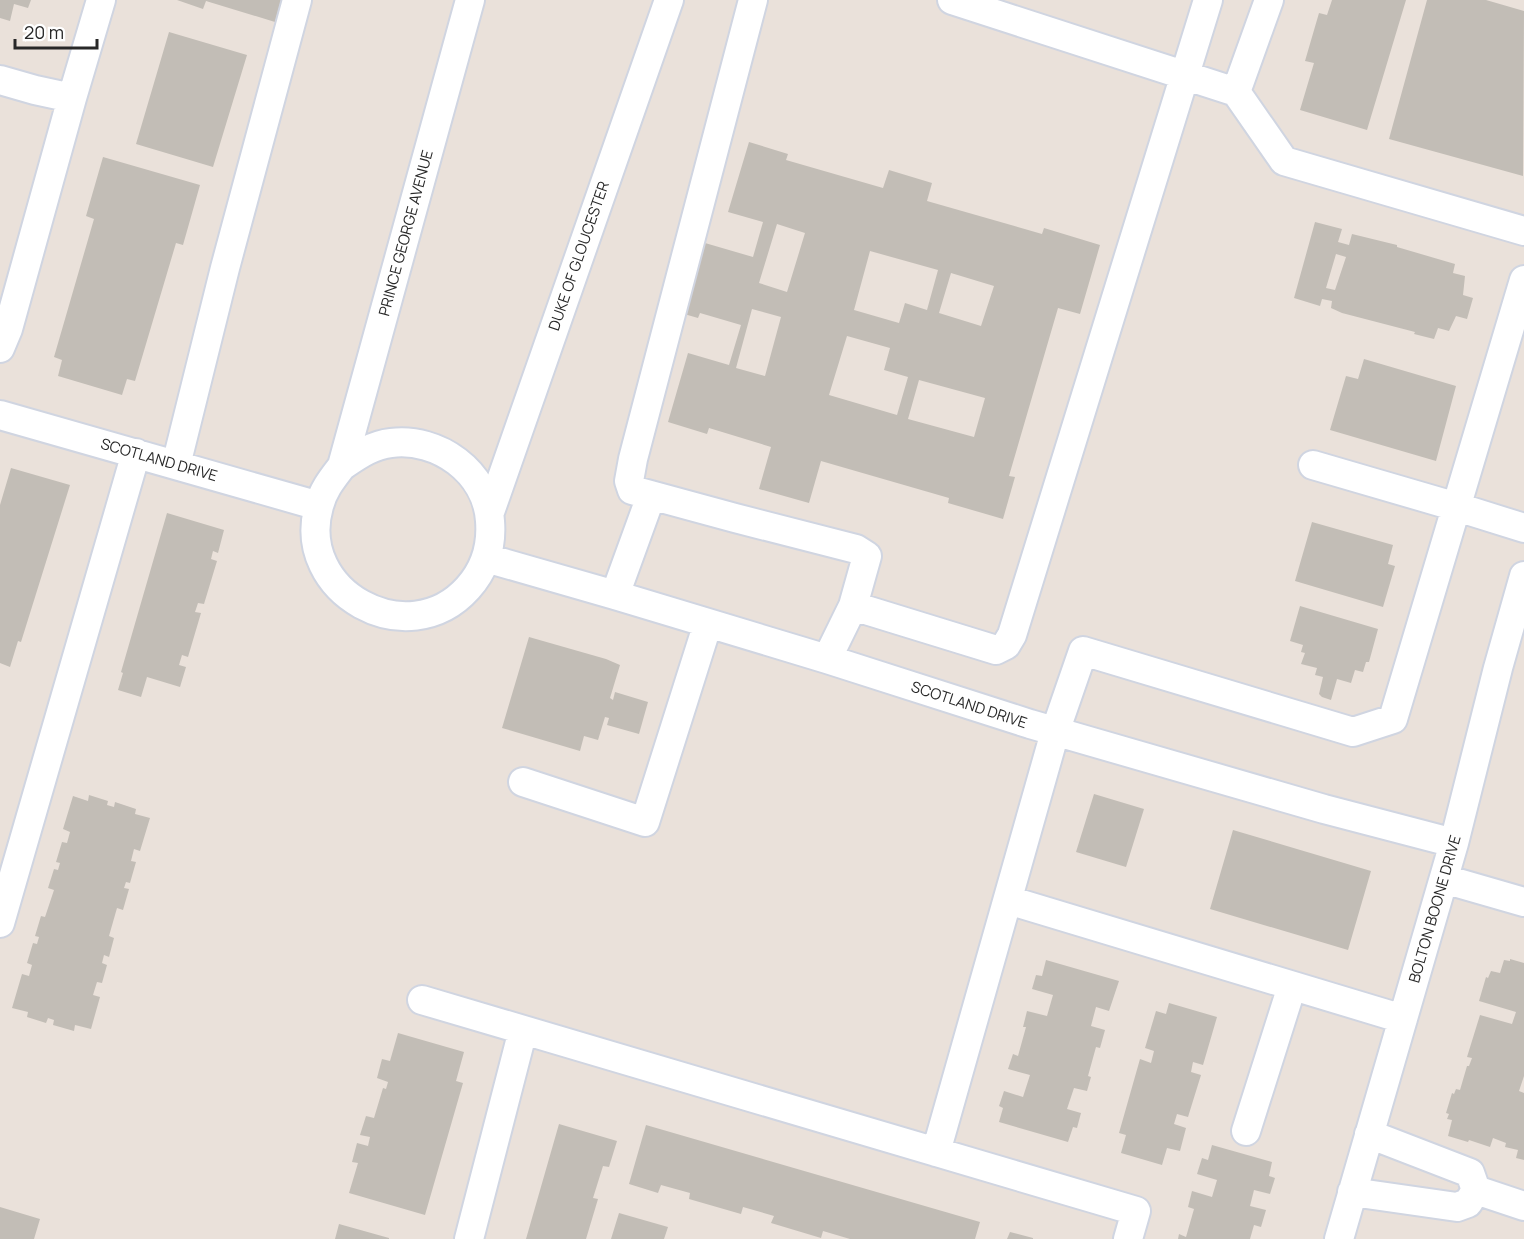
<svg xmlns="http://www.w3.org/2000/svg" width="1524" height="1239" viewBox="0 0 1524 1239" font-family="Manrope,sans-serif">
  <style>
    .building { fill: #c2bdb6; fill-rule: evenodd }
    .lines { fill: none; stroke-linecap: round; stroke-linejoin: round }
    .minor-casing { stroke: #d0d5e1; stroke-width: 32 }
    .minor { stroke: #fff; stroke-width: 28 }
    .labels { text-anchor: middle; stroke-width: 5; stroke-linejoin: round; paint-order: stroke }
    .street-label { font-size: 15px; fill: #282828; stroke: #fff }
  </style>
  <rect width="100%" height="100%" fill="#eae1da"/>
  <path class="building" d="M0,0H31L28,8L14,4L10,21L0,18Z
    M177,0H281L275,22L206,1L203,9Z
    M1332,0H1406L1367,130L1300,110L1314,63L1305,61L1319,13L1327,15Z
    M1427,0H1486L1524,11L1523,176L1389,139Z
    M169,32L247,55L213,167L136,144Z
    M749,142L788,154L786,160L883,188L889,170L932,183L927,201L1042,234L1044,228L1100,245L1080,314L1058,308L1009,476L1015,477L1003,519L948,503L949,498L821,461L809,503L759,489L771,447L709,428L707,434L668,422L688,353L729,365L741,325L700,313L698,318L660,307L681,236L753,257L763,222L728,212ZM777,224L805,233L787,292L759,283ZM870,251L938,270L927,310L905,303L899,323L854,310ZM951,273L994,286L981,326L939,313ZM752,309L781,317L765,376L736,368ZM847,336L890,348L884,370L908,377L897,415L829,395ZM919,380L985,398L974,437L908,419Z
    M103,157L200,185L183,245L176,243L135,381L127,379L122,395L58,376L62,360L54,357L94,219L86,216Z
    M1315,222L1342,229L1338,242L1349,245L1352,234L1397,245V247L1455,264L1453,273L1465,276L1463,295L1473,298L1467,319L1456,316L1449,331L1438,328L1434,339L1414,334L1415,332L1342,313L1331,308L1332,301L1322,299L1320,306L1294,298ZM1336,254L1346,257L1335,290L1326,288Z
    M1364,359L1456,386L1436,461L1330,430L1346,376L1358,379Z
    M11,468L70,485L21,642L18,641L10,667L0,663V505Z
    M167,513L224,530L218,553L213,551L211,559L217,561L204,604L198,603L195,612L201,613L188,657L182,655L179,665L186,667L180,687L147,677L141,697L118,690L123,673L121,672Z
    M1312,522L1393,545L1388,564L1395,566L1383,607L1295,581Z
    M1300,606L1378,629L1369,662H1366L1363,672L1355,670L1351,683L1337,679L1331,700L1322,697L1319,694L1323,677L1315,675L1317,668L1301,664L1305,653L1301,652L1303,645L1290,641Z
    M529,637L606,659L620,665L610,698L613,700L615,692L648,702L639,734L607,725L609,718L605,717L598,740L584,736L580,751L502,728Z
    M1094,794L1144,809L1126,867L1076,852Z
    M89,795L108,801L107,805L114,807L115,802L136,809L135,814L150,818L140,851L134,849L131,861L136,862L130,883L126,882L124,888L129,889L123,910L117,908L109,936L114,938L109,957L104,955L102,963L107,965L102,983L97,982L93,995L100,997L91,1029L75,1025L74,1031L53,1025L54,1020L48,1018L46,1023L27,1017L28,1012L12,1008L22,974L29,976L32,965L27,963L33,943L37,944L39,937L35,936L41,916L45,917L54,890L48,888L54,869L58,870L60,863L56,862L62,842L67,843L70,832L63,829L73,796L88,801Z
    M1233,830L1371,871L1348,950L1210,909Z
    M1510,959L1524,963V1076L1519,1091L1524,1093V1160L1516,1158L1518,1150L1505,1147L1506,1143L1493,1138L1490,1147L1469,1140L1468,1142L1448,1136L1452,1120L1447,1119L1449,1114L1446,1113L1452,1093L1454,1094L1456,1089L1460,1090L1467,1066H1469L1472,1058L1467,1057L1480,1015L1512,1024L1516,1012L1479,1001L1486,977L1488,978L1491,971L1500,973L1504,960L1510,961Z
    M1046,960L1119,981L1109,1011L1096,1007L1091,1026L1105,1030L1100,1048L1096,1047L1088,1076L1091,1077L1087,1091L1074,1088L1067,1109L1081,1113L1077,1128L1073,1127L1068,1142L999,1122L1003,1108L999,1106L1004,1091L1023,1097L1030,1075L1008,1069L1013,1054L1018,1056L1026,1027H1023L1027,1011L1047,1016L1053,995L1032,989L1036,975L1042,976Z
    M1169,1003L1217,1017L1203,1065L1193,1062L1191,1072L1201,1075L1188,1117L1177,1114L1174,1124L1186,1128L1180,1151L1167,1148L1162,1165L1121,1153L1126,1135L1119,1133L1140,1059L1151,1063L1154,1051L1145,1048L1156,1011L1166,1014Z
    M398,1033L464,1052L456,1081L463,1083L425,1215L349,1193L358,1163L352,1162L357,1143L368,1146L370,1137L360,1135L366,1116L374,1118L383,1088L386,1089L388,1082L377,1078L382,1059L390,1061Z
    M559,1124L617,1141L609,1167L603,1166L593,1198L598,1199L586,1239H526Z
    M646,1125L980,1222L975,1239H850L823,1231L821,1238L771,1223L774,1216L743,1207L741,1214L689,1199L690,1193L661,1185L658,1193L629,1184Z
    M1212,1145L1272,1162L1269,1176L1275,1178L1270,1194L1254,1190L1250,1206L1266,1210L1261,1227L1254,1225L1250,1239H1178L1179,1234L1186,1237L1194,1209L1188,1207L1192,1191L1212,1197L1217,1180L1197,1174L1202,1158L1208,1160Z
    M0,1207L40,1219L34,1239H0Z
    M619,1213L668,1227L664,1239H611Z
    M339,1224L389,1238V1239H335Z
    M1010,1232L1033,1238V1239H1007Z"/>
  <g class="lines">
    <g class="minor-casing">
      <path id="minor" d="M753,0L633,459L629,481L632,490L735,518L856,549L867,556L853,606L827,659
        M952,0L1236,92L1284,161L1524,231
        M0,80L35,90L72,98L101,0
        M1236,92L1269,0
        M0,348L8,329L72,98
        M0,415L319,506
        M176,465L225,268L297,0
        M1313,465L1457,507L1524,528
        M342,466C357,456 372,445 391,443C438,437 487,472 490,521C492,546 485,569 468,588C408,655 294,592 319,506C323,490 332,479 342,466L470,0
        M490,512L669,0
        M486,558L615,595L827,659L1030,724L1324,809L1454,843
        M615,595L651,496
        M853,606L996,650L1006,645L1012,635L1208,0
        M523,782L645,822L708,623
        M1444,879L1524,902
        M1008,900L1403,1019
        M0,923L136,453
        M422,1000L1136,1211L1128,1239
        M1246,1131L1292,986
        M1369,1134L1470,1173L1476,1190
        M936,1152L1055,732L1083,651L1353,732L1393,719L1524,280
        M1476,1190L1524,1206
        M1352,1192L1457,1207L1468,1203L1476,1190
        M469,1239L523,1030
        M1339,1239L1454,843L1498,668L1524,576"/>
    </g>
    <use href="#minor" class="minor"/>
  </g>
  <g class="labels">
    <g class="street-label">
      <text transform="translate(406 233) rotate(-75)" y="5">PRINCE GEORGE AVENUE</text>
      <text transform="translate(579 256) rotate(-71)" y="5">DUKE OF GLOUCESTER</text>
      <text transform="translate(159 460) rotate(16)" y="5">SCOTLAND DRIVE</text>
      <text transform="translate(969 705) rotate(18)" y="5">SCOTLAND DRIVE</text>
      <text transform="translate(1435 909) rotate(-74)" y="5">BOLTON BOONE DRIVE</text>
    </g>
  </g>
  <path d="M15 39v9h82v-9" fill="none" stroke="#282828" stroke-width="3"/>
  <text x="24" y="39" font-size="18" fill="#282828" stroke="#ffffff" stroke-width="4.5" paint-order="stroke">20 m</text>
</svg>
